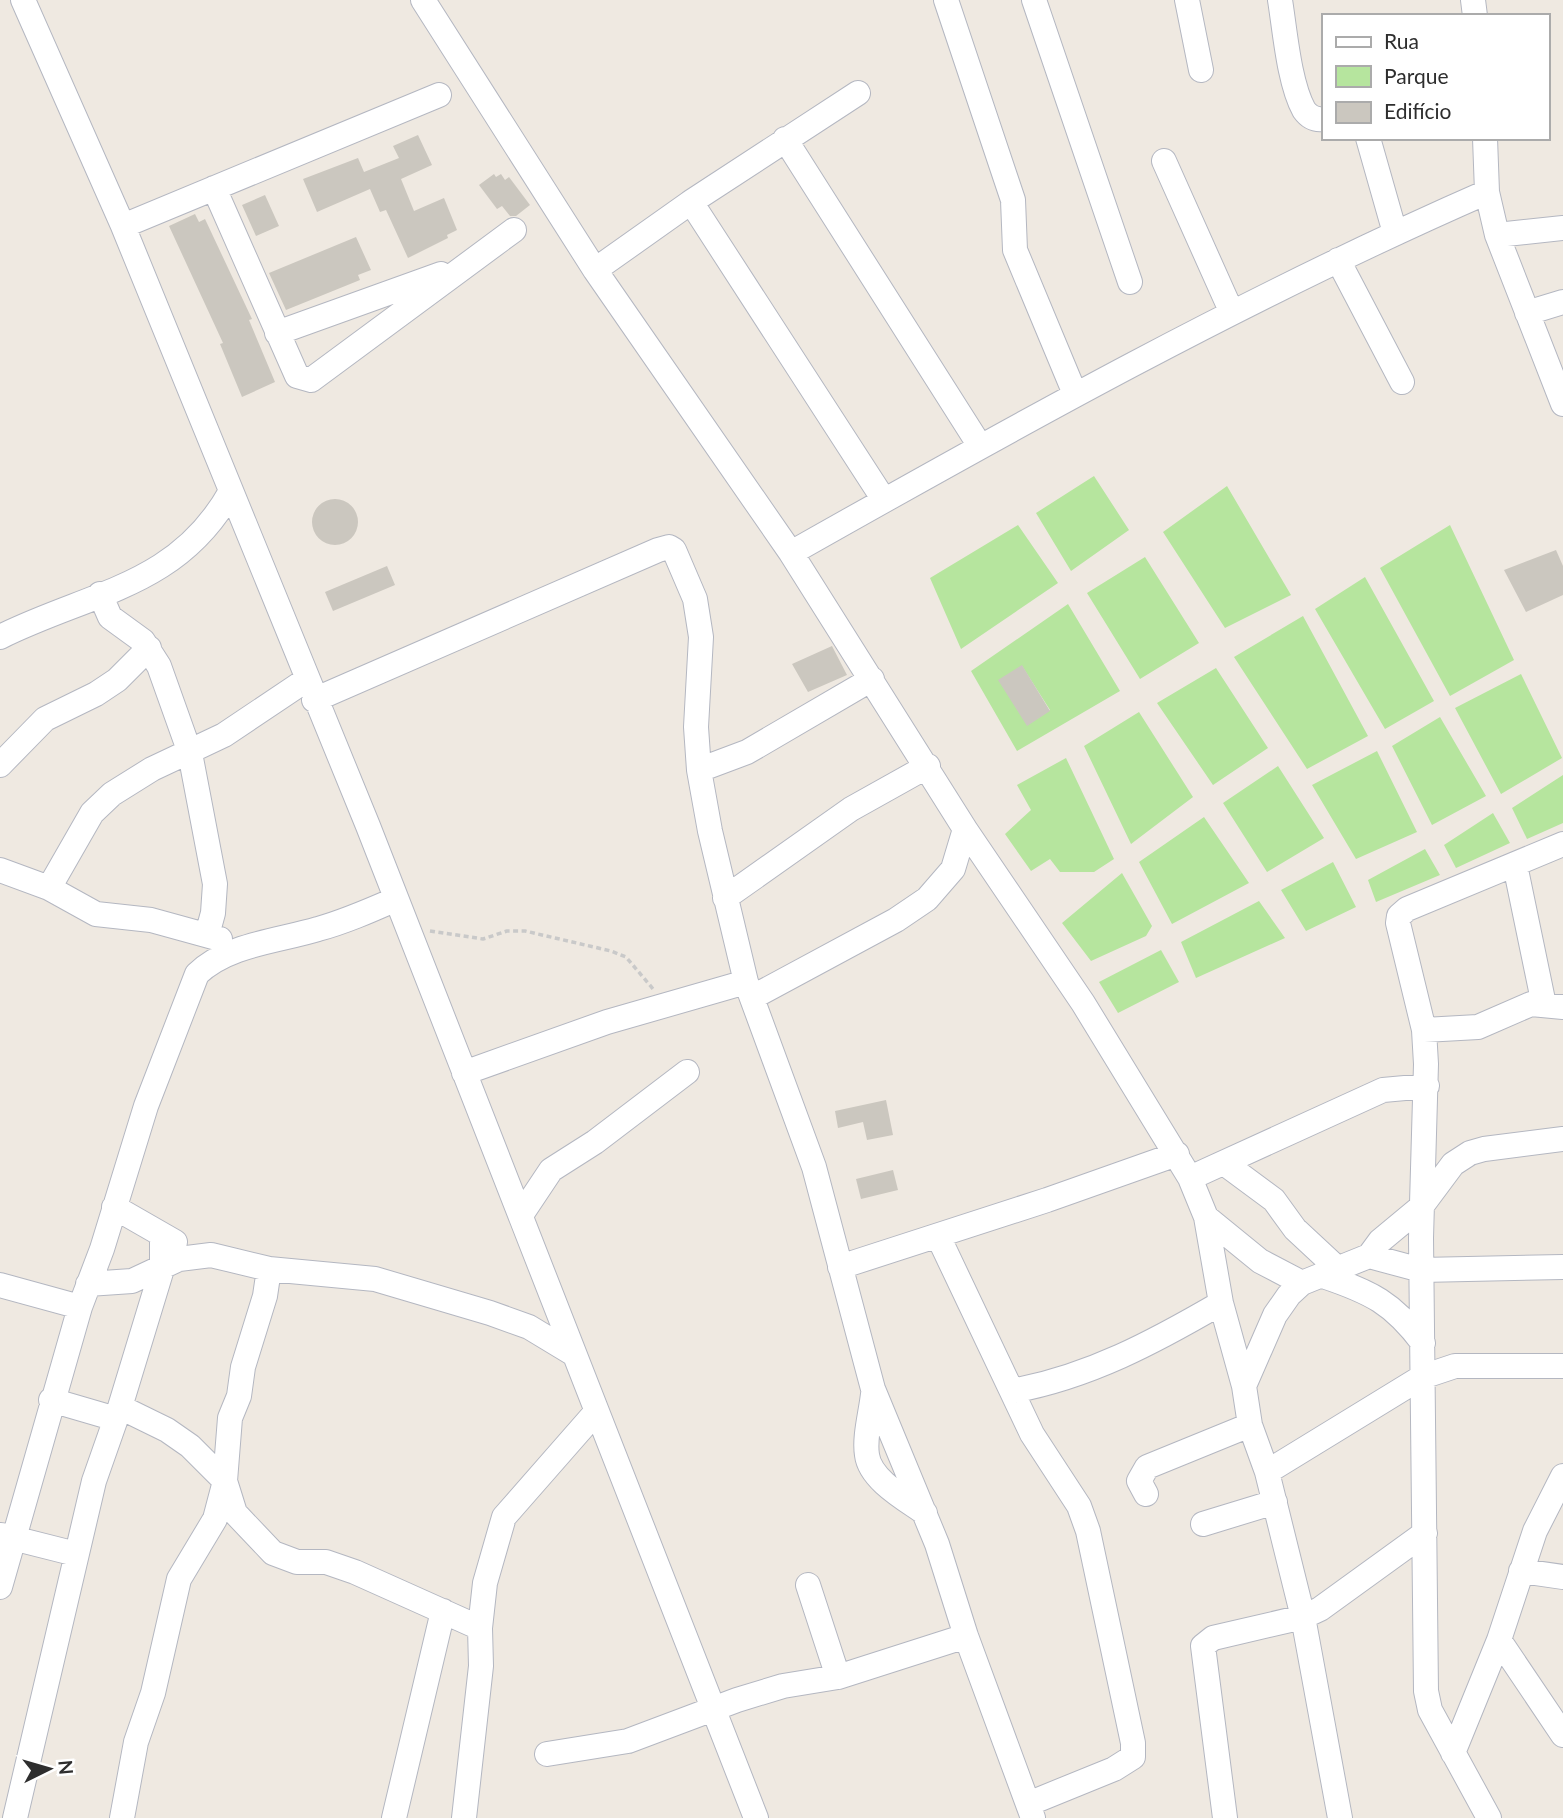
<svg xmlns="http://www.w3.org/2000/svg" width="1563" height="1818" viewBox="0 0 1563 1818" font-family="Lato,sans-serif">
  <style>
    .green { fill: #b6e59e; fill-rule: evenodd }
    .building { fill: #cbc7bf }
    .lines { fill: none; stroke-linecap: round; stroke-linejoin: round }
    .minor-casing { stroke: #b4b7c1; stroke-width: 26 }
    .path { stroke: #c9c9c9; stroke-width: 3.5; stroke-dasharray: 5 3.5; stroke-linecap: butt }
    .minor { stroke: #fff; stroke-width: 24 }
  </style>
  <rect width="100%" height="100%" fill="#efe9e1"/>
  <path class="green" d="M1094,476L1129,530L1071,571L1036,513Z
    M1227,486L1291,595L1225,628L1163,532Z
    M1018,525L1058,583L961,649L930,578Z
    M1450,525L1514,660L1450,696L1380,568Z
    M1145,557L1199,643L1140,679L1087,593Z
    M1365,577L1434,701L1385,729L1315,609Z
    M1068,604L1120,691L1017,751L971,671ZM1022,666L1050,710L1027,725Z
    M1303,616L1368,736L1307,769L1234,657Z
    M1216,668L1268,748L1213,785L1157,703Z
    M1521,674L1562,758L1501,794L1455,708Z
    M1139,712L1193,797L1131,844L1084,746Z
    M1440,717L1486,796L1432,825L1392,746Z
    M1377,751L1417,832L1356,859L1312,785Z
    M1066,758L1114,859L1094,872H1060L1050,859L1031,871L1005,834L1031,810L1017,785Z
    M1278,766L1324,838L1267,872L1223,803Z
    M1563,775V823L1527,839L1512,808Z
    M1493,813L1510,843L1456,868L1444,845Z
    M1204,817L1249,883L1172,924L1139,862Z
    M1425,849L1440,875L1376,902L1368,880Z
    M1333,862L1356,907L1306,931L1281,890Z
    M1122,873L1152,926L1146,936L1091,961L1062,923Z
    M1259,901L1285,938L1196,978L1181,942Z
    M1161,950L1179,982L1118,1013L1099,982Z"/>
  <path class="building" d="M418,135L432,165L401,179L414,211L444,198L457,230L447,235L448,238L408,258L386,210L380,212L370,189L317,212L303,179L358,158L364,172L399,158L393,146Z
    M494,174L496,177L501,174L505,180L509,177L530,205L516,216H510L502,206L497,209L479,185Z
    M265,195L279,226L256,236L242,205Z
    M195,214L199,222L205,219L252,319L249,320L275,382L242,397L220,344L223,343L169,226Z
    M356,237L371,270L358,275L360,280L286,310L269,273Z
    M312 522a23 23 0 1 1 46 0a23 23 0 1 1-46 0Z
    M1556,550L1563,566V595L1526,612L1504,570Z
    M387,566L395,585L333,611L325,592Z
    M832,646L847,675L808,692L792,664Z
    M1022,665L1050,711L1027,726L998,680Z
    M886,1100L893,1135L867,1140L863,1122L838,1128L835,1111Z
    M893,1170L898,1190L861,1199L856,1179Z"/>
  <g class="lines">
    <g class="minor-casing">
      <path id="minor" d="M23,0L123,226L368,826L756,1818
        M423,0L595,270L791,553L965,829L1083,1003L1190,1178L1206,1217L1221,1303L1244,1386L1250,1425L1267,1472L1303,1617L1340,1818
        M946,0L1013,200L1015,250L1075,394
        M1034,0L1130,282
        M1187,0L1201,70
        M1280,0C1285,31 1289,83 1304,110C1309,117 1315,120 1323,119
        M1473,0L1475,16
        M1368,138L1395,233
        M1485,138L1487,192L1497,235L1563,404
        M785,139L980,446
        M1164,161L1232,313
        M214,188L297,376L311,380L514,230
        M691,202L884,500
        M123,226L439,95
        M1497,235L1563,228
        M1338,260L1402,382
        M595,270L691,202L858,93
        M1527,313L1563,302
        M277,333L441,274
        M791,553C1019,424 1247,297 1487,192
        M100,594L110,617L143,641L159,666L190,753L215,884L213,913L207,935
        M0,637C90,592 178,587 231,491
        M314,700L658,550L669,547L674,550L695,599L701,637L696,727L699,770L710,831L746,982L814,1167L873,1389L937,1544L966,1636L1033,1818
        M0,765L45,719L96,694L117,680L149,648
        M699,770L747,752L872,679
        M1515,865L1544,1005
        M0,870L49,888L96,914L151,920L220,939
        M49,888L92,813L112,794L152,769L224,735L306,680
        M725,898L851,809L928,766
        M753,997L896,920L927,899L953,869L965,829
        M1424,1030L1478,1027L1531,1004L1563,1007
        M464,1073L607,1022L746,982
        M1224,1163L1274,1200L1295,1229L1338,1269
        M1190,1178L1383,1090L1427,1086
        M114,1207L175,1242
        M521,1215L551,1170L595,1142L687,1072
        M1206,1217L1260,1261L1302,1283
        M938,1236L1032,1434L1079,1506L1088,1531L1133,1743V1757L1114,1769L1028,1804
        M1369,1256L1421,1270L1563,1267
        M840,1267L1047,1200L1177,1154
        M1323,1276C1371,1292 1393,1303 1423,1343
        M88,1284L132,1281L179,1259L211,1255L269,1269L375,1279L490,1313L529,1327L572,1353
        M0,1285L80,1307
        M1244,1386L1275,1315L1289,1295L1302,1283L1369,1256L1380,1241L1421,1207L1453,1164L1470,1153L1484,1149L1563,1139
        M1012,1391C1089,1377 1154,1342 1221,1303
        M873,1394C871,1413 864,1437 867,1455C870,1480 907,1500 925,1513
        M51,1400L116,1419
        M120,1407L167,1430L190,1446L225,1481L235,1513L273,1553L297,1562H326L355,1572L480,1628
        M1267,1472L1422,1377L1455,1366H1563
        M1146,1494L1139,1481L1147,1467L1250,1425
        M1203,1524L1275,1502
        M1,1535L76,1554
        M1521,1571L1563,1577
        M808,1585L838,1677
        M0,1587L80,1307L102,1249L146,1106L197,974C228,944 279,941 318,929C344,922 369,911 394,900
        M1499,1640L1563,1735
        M1453,1753L1499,1640L1535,1531L1563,1476
        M547,1754L628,1741L737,1700L783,1686L838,1677L966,1636
        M15,1818L94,1481L120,1407L162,1269V1235
        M122,1818L136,1742L153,1693L179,1579L215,1519L225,1481L230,1418L239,1396L243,1367L265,1296L269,1269
        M394,1818L443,1611
        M464,1818L481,1666L480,1628L485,1583L504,1517L596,1412
        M1225,1818L1203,1646L1213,1638L1303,1617L1320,1609L1425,1533
        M1489,1818L1430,1710L1426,1691L1421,1238L1426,1064L1424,1030L1398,923L1399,916L1407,909L1563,844"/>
    </g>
    <path class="path" d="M430,931L483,939L507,931H525L611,951L626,957L654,990"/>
    <use href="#minor" class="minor"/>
  </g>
  <rect x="1322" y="14" width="228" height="126" fill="#ffffff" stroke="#ababab" stroke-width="2"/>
  <rect x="1336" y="37" width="35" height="10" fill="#ffffff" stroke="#ababab" stroke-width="2"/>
  <text x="1384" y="49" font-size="21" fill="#2e2e2e">Rua</text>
  <rect x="1336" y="66" width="35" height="21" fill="#b6e59e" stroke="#ababab" stroke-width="2"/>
  <text x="1384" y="84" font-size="21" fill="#2e2e2e">Parque</text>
  <rect x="1336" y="102" width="35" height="21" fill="#cbc7bf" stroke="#ababab" stroke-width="2"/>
  <text x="1384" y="119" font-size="21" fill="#2e2e2e">Edifício</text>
  <g transform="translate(49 1769) rotate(85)" stroke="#ffffff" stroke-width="5" paint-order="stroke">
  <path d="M0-5L12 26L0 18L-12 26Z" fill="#2e2e2e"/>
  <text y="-10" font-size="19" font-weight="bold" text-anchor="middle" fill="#2e2e2e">N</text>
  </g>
</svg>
